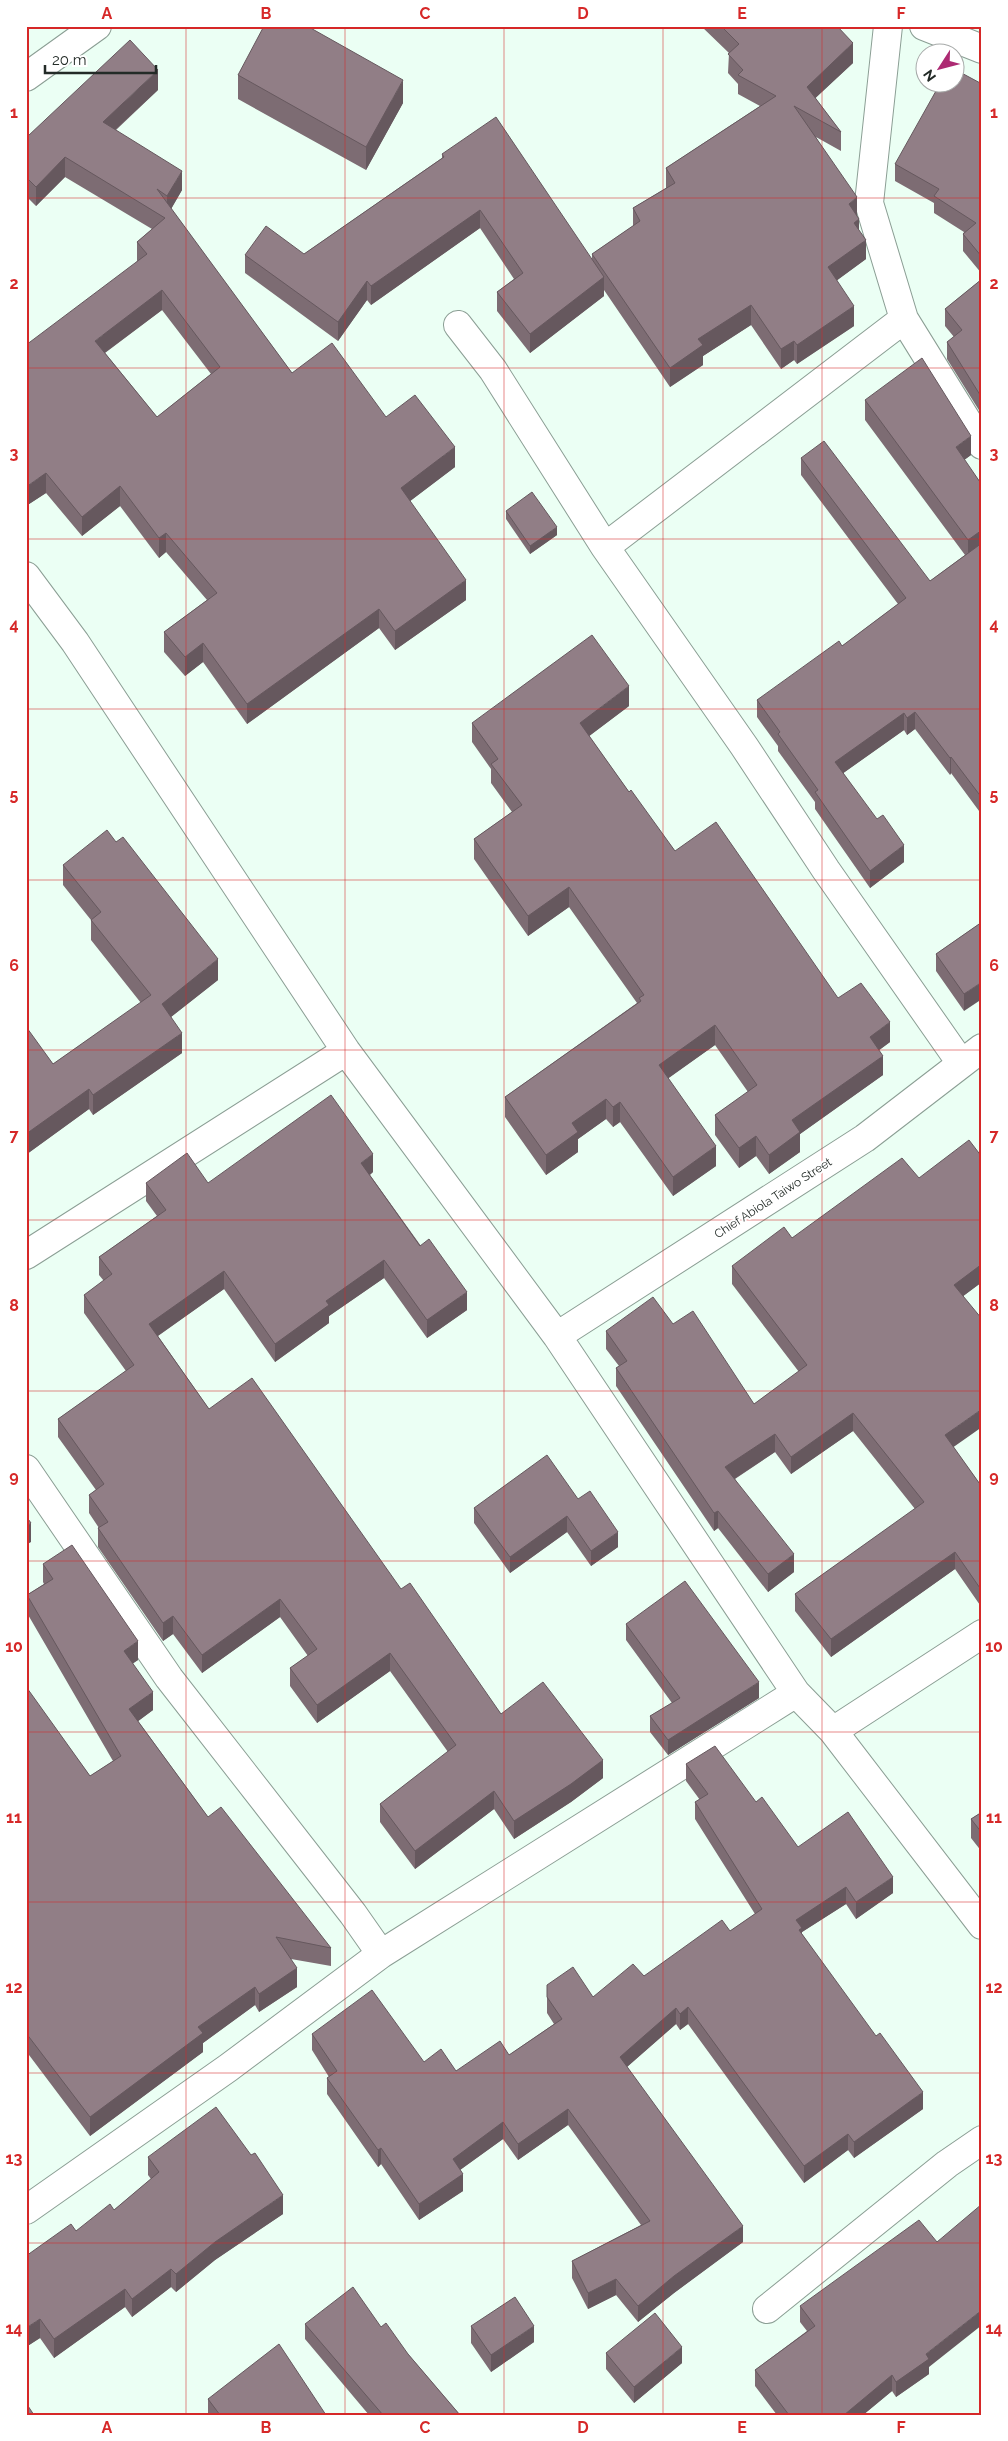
<svg xmlns="http://www.w3.org/2000/svg" width="1008" height="2441" viewBox="0 0 1008 2441" font-family="Raleway,sans-serif">
  <style>
    .lines { fill: none; stroke-linecap: round; stroke-linejoin: round }
    .minor-casing { stroke: #8b9e94; stroke-width: 30 }
    .tertiary-casing { stroke: #8b9e94; stroke-width: 30 }
    .minor { stroke: #fff; stroke-width: 28 }
    .tertiary { stroke: #fff; stroke-width: 28 }
    .wall { fill: #7d6c73; fill-rule: evenodd }
    .shaded-wall { fill: #66585e }
    .building { fill: #917e86; stroke: #66585e; fill-rule: evenodd }
    .grid { fill: none; stroke: #d62828; stroke-width: 1; stroke-opacity: 0.55 }
    .labels { text-anchor: middle; stroke-width: 4; stroke-linejoin: round; paint-order: stroke }
    .street-label { font-size: 12px; fill: #232b27; stroke: #fff }
    .neatline { fill: none; stroke: #d62828; stroke-width: 2 }
    .grid-label { font-size: 16px; text-anchor: middle; font-weight: bold; fill: #d62828 }
  </style>
  <rect width="100%" height="100%" fill="#ebfff4"/>
  <g class="lines">
    <g class="minor-casing">
      <path id="minor" d="M888,26L869,203L904,319L982,445
        M924,26L982,49
        M458,325L493,370L605,547L744,746L826,870L961,1063
        M605,547L904,319
        M26,576L75,642L346,1051L557,1336L796,1693L833,1731L982,1925
        M26,1255L346,1051
        M557,1336L865,1138L982,1048
        M26,1469L169,1678L353,1914L381,1954
        M833,1731L982,1634
        M26,2210L228,2068L381,1954L796,1693
        M767,2309L947,2164L982,2140"/>
    </g>
    <g class="tertiary-casing">
      <path id="tertiary" d="M26,77L97,26"/>
    </g>
    <use href="#minor" class="minor"/>
    <use href="#tertiary" class="tertiary"/>
  </g>
  <path class="wall" d="M701,26H837L853,63L815,98L841,132V151L816,137L857,215L859,230L866,259L837,280L854,326L797,364L794,360L781,369L751,325L703,356V365L670,387L604,290V296L530,353L497,311V292L514,279L480,228L371,305L367,300L338,341L245,273V255L304,254L442,158V154L592,260V254L633,226V208L666,188V168L760,106L738,94V84L728,73L729,53Z
    M238,75L403,103L366,170L238,99Z
    M982,84V274L963,251V234L964,232L934,213V203L895,181V164Z
    M158,90L116,130L182,190L171,209L292,373L386,417L455,467L410,501L466,600L395,650L379,628L247,724L203,662L185,676L164,652V632L207,600L166,552L159,558L120,506L82,536L46,493L26,506L137,261V242L152,229L65,177L36,206L26,196V134L28,136ZM162,310L211,374L157,417L105,353Z
    M982,279V415L947,359V342L954,337L945,326V309Z
    M865,400L971,455L964,460L982,485V815L951,773L950,775L915,729L907,735L904,730L843,773L904,862L870,888L815,809V802L778,751V746L757,717V700L842,646L898,604L801,475V458L930,581L965,555L865,420Z
    M506,511L557,535L530,554L506,519Z
    M629,706L589,736L629,792L675,851L838,998L890,1042L879,1050L883,1075L800,1134V1152L769,1174L756,1156L739,1168L715,1135V1115L748,1092L715,1045L668,1078L716,1166L673,1196L620,1122L613,1127L606,1119L578,1139V1152L546,1175L505,1117V1097L637,1003L569,907L528,936L474,859V839L512,812L491,783V769L472,742V723Z
    M63,865L218,980L171,1017L182,1053L93,1115L89,1109L27,1154V1161L26,1029L53,1064L141,1003L91,940V920L63,885Z
    M982,922L964,1011L936,971V954Z
    M982,1157V1282L963,1296L953,1447L982,1487V1608L955,1569L831,1657L795,1611V1594L915,1509L853,1431L791,1474L775,1452L735,1479L794,1572L768,1592L718,1528L714,1531L616,1386V1368L619,1366L606,1349V1331L673,1324L754,1404L799,1372L732,1284V1266L919,1178Z
    M373,1172L370,1175L467,1310L427,1338L384,1278L329,1316V1323L275,1362L224,1289L158,1336L209,1409L401,1589L501,1714L603,1778L571,1802L514,1839L494,1809L415,1869L380,1822V1804L448,1752L390,1671L317,1723L290,1686V1668L308,1656L280,1617L202,1673L173,1634L163,1641L98,1547V1528H99L89,1513V1495L96,1490L58,1437V1419L126,1371L84,1313V1295L104,1281L99,1275V1257L157,1216L146,1201V1183H208Z
    M578,1499L618,1547L591,1566L567,1532L510,1573L474,1523V1508Z
    M43,1564L138,1660L132,1663L153,1710L138,1721L208,1817L331,1948V1966L291,1959L297,1987L259,2012L255,2005L203,2043V2052L90,2136L26,2051V1689L90,1776L113,1761L27,1613V1595L44,1584L43,1582Z
    M626,1624L759,1698L668,1755L650,1732V1716L672,1703L626,1640Z
    M686,1764L756,1802L798,1847L893,1893L856,1919L846,1904L802,1932V1934L923,2109L854,2158L848,2150L804,2183L688,2024L680,2030L676,2024L627,2067L743,2242L674,2293L638,2322L616,2295L588,2309L572,2278V2261L641,2225L568,2125L518,2160L503,2139L460,2170L463,2191L419,2220L381,2164L378,2167L327,2094V2078L329,2077L312,2050V2034L456,2071L509,2055L554,2024L547,2013V1985L593,1997L644,1976L730,1931L755,1914L695,1819V1802L700,1800L686,1781Z
    M982,1812V1852L971,1838V1819Z
    M148,2157L283,2214L215,2260L176,2292L171,2287L132,2317L125,2307L54,2358L40,2338L26,2347L76,2231L114,2210L151,2179L148,2175Z
    M800,2306L929,2367V2374L896,2397L892,2391L863,2415H777L755,2386V2370L807,2331L800,2322Z
    M305,2324L381,2327L408,2354L460,2415H369L305,2339Z
    M471,2326L534,2342L491,2372L471,2343Z
    M606,2353L682,2363L634,2403L606,2369Z
    M208,2399L326,2415H208Z"/>
  <path class="shaded-wall" d="M853,43V63L807,106V87Z
    M158,70V90L103,141V122Z
    M403,80V103L366,170V147Z
    M65,157V177L36,206V187Z
    M182,171V190L167,216V196Z
    M857,197V216L849,204Z
    M480,210V228L371,305V286Z
    M859,219V238L854,223Z
    M866,240V259L828,287V267Z
    M604,277V296L530,353V334Z
    M367,281V300L338,341V322Z
    M162,290V310L95,360V341Z
    M751,305V325L703,356V365L670,387V368L698,339Z
    M854,306V326L797,364V345Z
    M794,341V360L781,369V349Z
    M971,436V455L956,466V447Z
    M455,447V467L401,508V488Z
    M46,473V493L26,506V487Z
    M120,486V506L82,536V517Z
    M557,527V535L530,554V546Z
    M982,530V549L968,559V540Z
    M166,533V552L159,558V538Z
    M466,580V600L395,650V631Z
    M379,609V628L247,724V704Z
    M203,643V662L185,676V657Z
    M629,686V706L580,743V723Z
    M915,712V729L907,735V718Z
    M904,713V730L835,779V762Z
    M951,757V773L950,775V758Z
    M904,845V862L870,888V871Z
    M569,887V907L528,936V916Z
    M218,959V980L162,1024V1004Z
    M982,982V999L964,1011V994Z
    M890,1022V1042L870,1057V1037Z
    M715,1025V1045L659,1085V1065Z
    M182,1033V1053L93,1115V1095Z
    M883,1056V1075L800,1134V1152L769,1174V1155L792,1120Z
    M89,1089V1109L27,1154L26,1162V1134Z
    M606,1099V1119L578,1139V1152L546,1175V1155L572,1123Z
    M620,1102V1122L613,1127V1107Z
    M756,1136V1156L739,1168V1148Z
    M716,1146V1166L673,1196V1177Z
    M373,1154V1172L361,1181V1163Z
    M384,1260V1278L329,1316V1323L275,1362V1344L326,1301Z
    M982,1264V1282L954,1303V1285Z
    M224,1271V1289L149,1342V1324Z
    M467,1292V1310L427,1338V1320Z
    M982,1409V1427L945,1453V1435Z
    M853,1413V1431L791,1474V1457Z
    M775,1434V1452L725,1485V1467Z
    M718,1511V1528L714,1531V1513Z
    M567,1516V1532L510,1573V1557Z
    M31,1523V1542L26,1545V1527Z
    M618,1532V1547L591,1566V1551Z
    M955,1552V1569L831,1657V1639Z
    M794,1554V1572L768,1592V1574Z
    M280,1599V1617L202,1673V1655Z
    M173,1616V1634L163,1641V1623Z
    M138,1641V1660L124,1670V1651Z
    M390,1653V1671L317,1723V1705Z
    M759,1682V1698L668,1755V1740Z
    M153,1692V1710L129,1728V1709Z
    M603,1760V1778L571,1802L514,1839V1821Z
    M494,1791V1809L415,1869V1851Z
    M893,1877V1893L856,1919V1902Z
    M846,1887V1904L802,1932V1944L796,1920Z
    M297,1968V1987L259,2012V1994Z
    M255,1987V2005L203,2043V2052L90,2136V2117L198,2027Z
    M688,2007V2024L680,2030V2014Z
    M676,2008V2024L620,2073V2057Z
    M923,2092V2109L854,2158V2142Z
    M568,2109V2125L518,2160V2144Z
    M503,2122V2139L453,2175V2159Z
    M848,2134V2150L804,2183V2166Z
    M381,2148V2164L378,2167V2150Z
    M463,2174V2191L419,2220V2204Z
    M283,2195V2214L215,2260L176,2292V2274L215,2242Z
    M743,2226V2242L674,2293L638,2322V2306L674,2276Z
    M171,2269V2287L132,2317V2299Z
    M616,2279V2295L588,2309V2293Z
    M125,2289V2307L54,2358V2339Z
    M982,2310V2325L929,2367V2374L896,2397V2382L926,2354Z
    M40,2319V2338L26,2347V2328Z
    M534,2326V2342L491,2372V2355Z
    M682,2347V2363L634,2403V2387Z
    M892,2375V2391L863,2415H844Z"/>
  <path class="building" d="M264,26H307L403,80L366,147L238,75Z
    M721,26H837L853,43L807,87L841,132L794,106L857,197L849,204L859,219L854,223L866,240L828,267L854,306L797,345L794,341L781,349L751,305L698,339L703,345L670,368L592,254L640,221L633,208L675,183L666,168L776,96L738,75L743,70L728,54L739,44Z
    M130,40L158,70L103,122L182,171L167,196L157,189L292,373L332,343L386,417L415,395L455,447L401,488L466,580L395,631L379,609L247,704L203,643L185,657L164,632L217,593L166,533L159,538L120,486L82,517L46,473L26,487V345L147,254L137,242L165,218L65,157L36,187L26,177V134L28,136ZM162,290L220,367L157,417L95,341Z
    M956,70L982,84V257L963,234L976,223L934,196L939,189L895,164L941,82H956Z
    M496,117L604,277L530,334L497,292L523,273L480,210L371,286L367,281L338,322L245,255L266,226L304,254L444,157L442,154Z
    M982,279V398L947,342L962,330L945,309Z
    M922,358L971,436L956,447L982,485V530L968,540L865,400Z
    M824,441L930,581L982,543V798L951,757L950,758L915,712L907,718L904,713L835,762L877,819L883,815L904,845L870,871L815,792L818,790L778,734L780,732L757,700L839,641L842,646L906,598L801,458Z
    M532,492L557,527L530,546L506,511Z
    M592,635L629,686L580,723L629,792L631,790L675,851L716,822L838,998L861,983L890,1022L870,1037L883,1056L792,1120L800,1132L769,1155L756,1136L739,1148L715,1115L757,1085L715,1025L659,1065L716,1146L673,1177L620,1102L613,1107L606,1099L572,1123L578,1132L546,1155L505,1097L641,1001L639,998L644,995L569,887L528,916L474,839L522,805L491,764L498,759L472,723Z
    M107,830L116,842L123,837L218,959L162,1004L182,1033L93,1095L89,1089L26,1134V1029L27,1028L53,1064L151,995L91,920L101,912L63,865Z
    M982,922V982L964,994L936,954Z
    M331,1095L373,1154L361,1163L420,1246L429,1239L467,1292L427,1320L384,1260L326,1301L329,1305L275,1344L224,1271L149,1324L209,1409L252,1378L401,1589L410,1583L501,1714L543,1682L603,1760L571,1784L514,1821L494,1791L415,1851L380,1804L456,1745L390,1653L317,1705L290,1668L317,1649L280,1599L202,1655L173,1616L163,1623L98,1528L108,1522L89,1495L104,1484L58,1419L134,1365L84,1295L112,1274L99,1257L166,1210L146,1183L187,1153L208,1183Z
    M969,1140L982,1157V1264L954,1285L982,1319V1409L945,1435L982,1487V1591L955,1552L831,1639L795,1594L924,1502L853,1413L791,1457L775,1434L725,1467L794,1554L768,1574L718,1511L714,1513L616,1368L627,1361L606,1331L653,1297L673,1324L693,1311L754,1404L807,1365L732,1266L784,1227L792,1238L902,1158L919,1178Z
    M547,1455L578,1499L590,1491L618,1532L591,1551L567,1516L510,1557L474,1508Z
    M26,1516L31,1523L26,1527Z
    M72,1545L138,1641L124,1651L153,1692L129,1709L208,1817L221,1807L331,1948L276,1937L297,1968L259,1994L255,1987L198,2027L203,2033L90,2117L26,2033V1689L27,1688L90,1776L121,1756L27,1595L53,1579L43,1564Z
    M685,1581L759,1682L668,1740L650,1716L680,1698L626,1624Z
    M715,1746L756,1802L762,1797L798,1847L848,1812L893,1877L856,1902L846,1887L796,1920L802,1928L799,1930L876,2036L880,2033L923,2092L854,2142L848,2134L804,2166L688,2007L680,2014L676,2008L620,2057L743,2226L674,2276L638,2306L616,2279L588,2293L572,2261L650,2221L568,2109L518,2144L503,2122L453,2159L463,2174L419,2204L381,2148L378,2150L327,2078L337,2071L312,2034L372,1990L424,2062L441,2049L456,2071L500,2041L509,2055L562,2019L547,1997V1985L573,1967L593,1997L633,1964L644,1976L722,1920L730,1931L762,1909L695,1802L708,1794L686,1764Z
    M982,1812V1833L971,1819Z
    M216,2107L251,2155L255,2153L283,2195L215,2242L176,2274L171,2269L132,2299L125,2289L54,2339L40,2319L26,2328V2256L71,2224L76,2231L110,2204L114,2210L159,2172L148,2157Z
    M982,2204V2310L926,2354L929,2359L896,2382L892,2375L844,2415H789L755,2370L815,2326L800,2306L919,2220L937,2242Z
    M353,2287L381,2327L386,2323L408,2354L460,2415H383L305,2324Z
    M515,2297L534,2326L491,2355L471,2326Z
    M655,2313L682,2347L634,2387L606,2353Z
    M279,2344L326,2415H220L208,2399Z
    M26,2403L34,2415H26Z"/>
  <path class="grid" d="M186,26V2415M345,26V2415M504,26V2415M663,26V2415M822,26V2415M26,198H982M26,368H982M26,539H982M26,709H982M26,880H982M26,1050H982M26,1220H982M26,1391H982M26,1561H982M26,1732H982M26,1902H982M26,2073H982M26,2243H982"/>
  <g class="labels">
    <g class="street-label">
      <text transform="translate(773 1198) rotate(-33)" y="4">Chief Abiola Taiwo Street</text>
    </g>
  </g>
  <rect width="1008" height="2441" fill="none" stroke="#ffffff" stroke-width="55"/>
  <g transform="translate(940 68) rotate(234)"><circle r="24" fill="#ffffff" stroke="#a7aaa9"/>
  <path d="M0-4L9 19L0 12L-9 19Z" fill="#ad2a73"/>
  <text y="-8" font-size="14" font-weight="bold" text-anchor="middle" fill="#232b27">N</text>
  </g>
  <path d="M45 65v8h111v-8" fill="none" stroke="#232b27" stroke-width="2.5"/>
  <text x="52" y="65" font-size="15" fill="#232b27" stroke="#ffffff" stroke-width="4" paint-order="stroke">20 m</text>
  <rect x="28" y="28" width="952" height="2386" class="neatline"/>
  <g class="grid-label">
    <text x="107" y="19">A</text>
    <text x="266" y="19">B</text>
    <text x="425" y="19">C</text>
    <text x="583" y="19">D</text>
    <text x="742" y="19">E</text>
    <text x="901" y="19">F</text>
    <text x="14" y="118">1</text>
    <text x="994" y="118">1</text>
    <text x="14" y="289">2</text>
    <text x="994" y="289">2</text>
    <text x="14" y="459">3</text>
    <text x="994" y="459">3</text>
    <text x="14" y="630">4</text>
    <text x="994" y="630">4</text>
    <text x="14" y="800">5</text>
    <text x="994" y="800">5</text>
    <text x="14" y="971">6</text>
    <text x="994" y="971">6</text>
    <text x="14" y="1141">7</text>
    <text x="994" y="1141">7</text>
    <text x="14" y="1311">8</text>
    <text x="994" y="1311">8</text>
    <text x="14" y="1482">9</text>
    <text x="994" y="1482">9</text>
    <text x="14" y="1652">10</text>
    <text x="994" y="1652">10</text>
    <text x="14" y="1823">11</text>
    <text x="994" y="1823">11</text>
    <text x="14" y="1993">12</text>
    <text x="994" y="1993">12</text>
    <text x="14" y="2164">13</text>
    <text x="994" y="2164">13</text>
    <text x="14" y="2334">14</text>
    <text x="994" y="2334">14</text>
    <text x="107" y="2433">A</text>
    <text x="266" y="2433">B</text>
    <text x="425" y="2433">C</text>
    <text x="583" y="2433">D</text>
    <text x="742" y="2433">E</text>
    <text x="901" y="2433">F</text>
  </g>
</svg>
